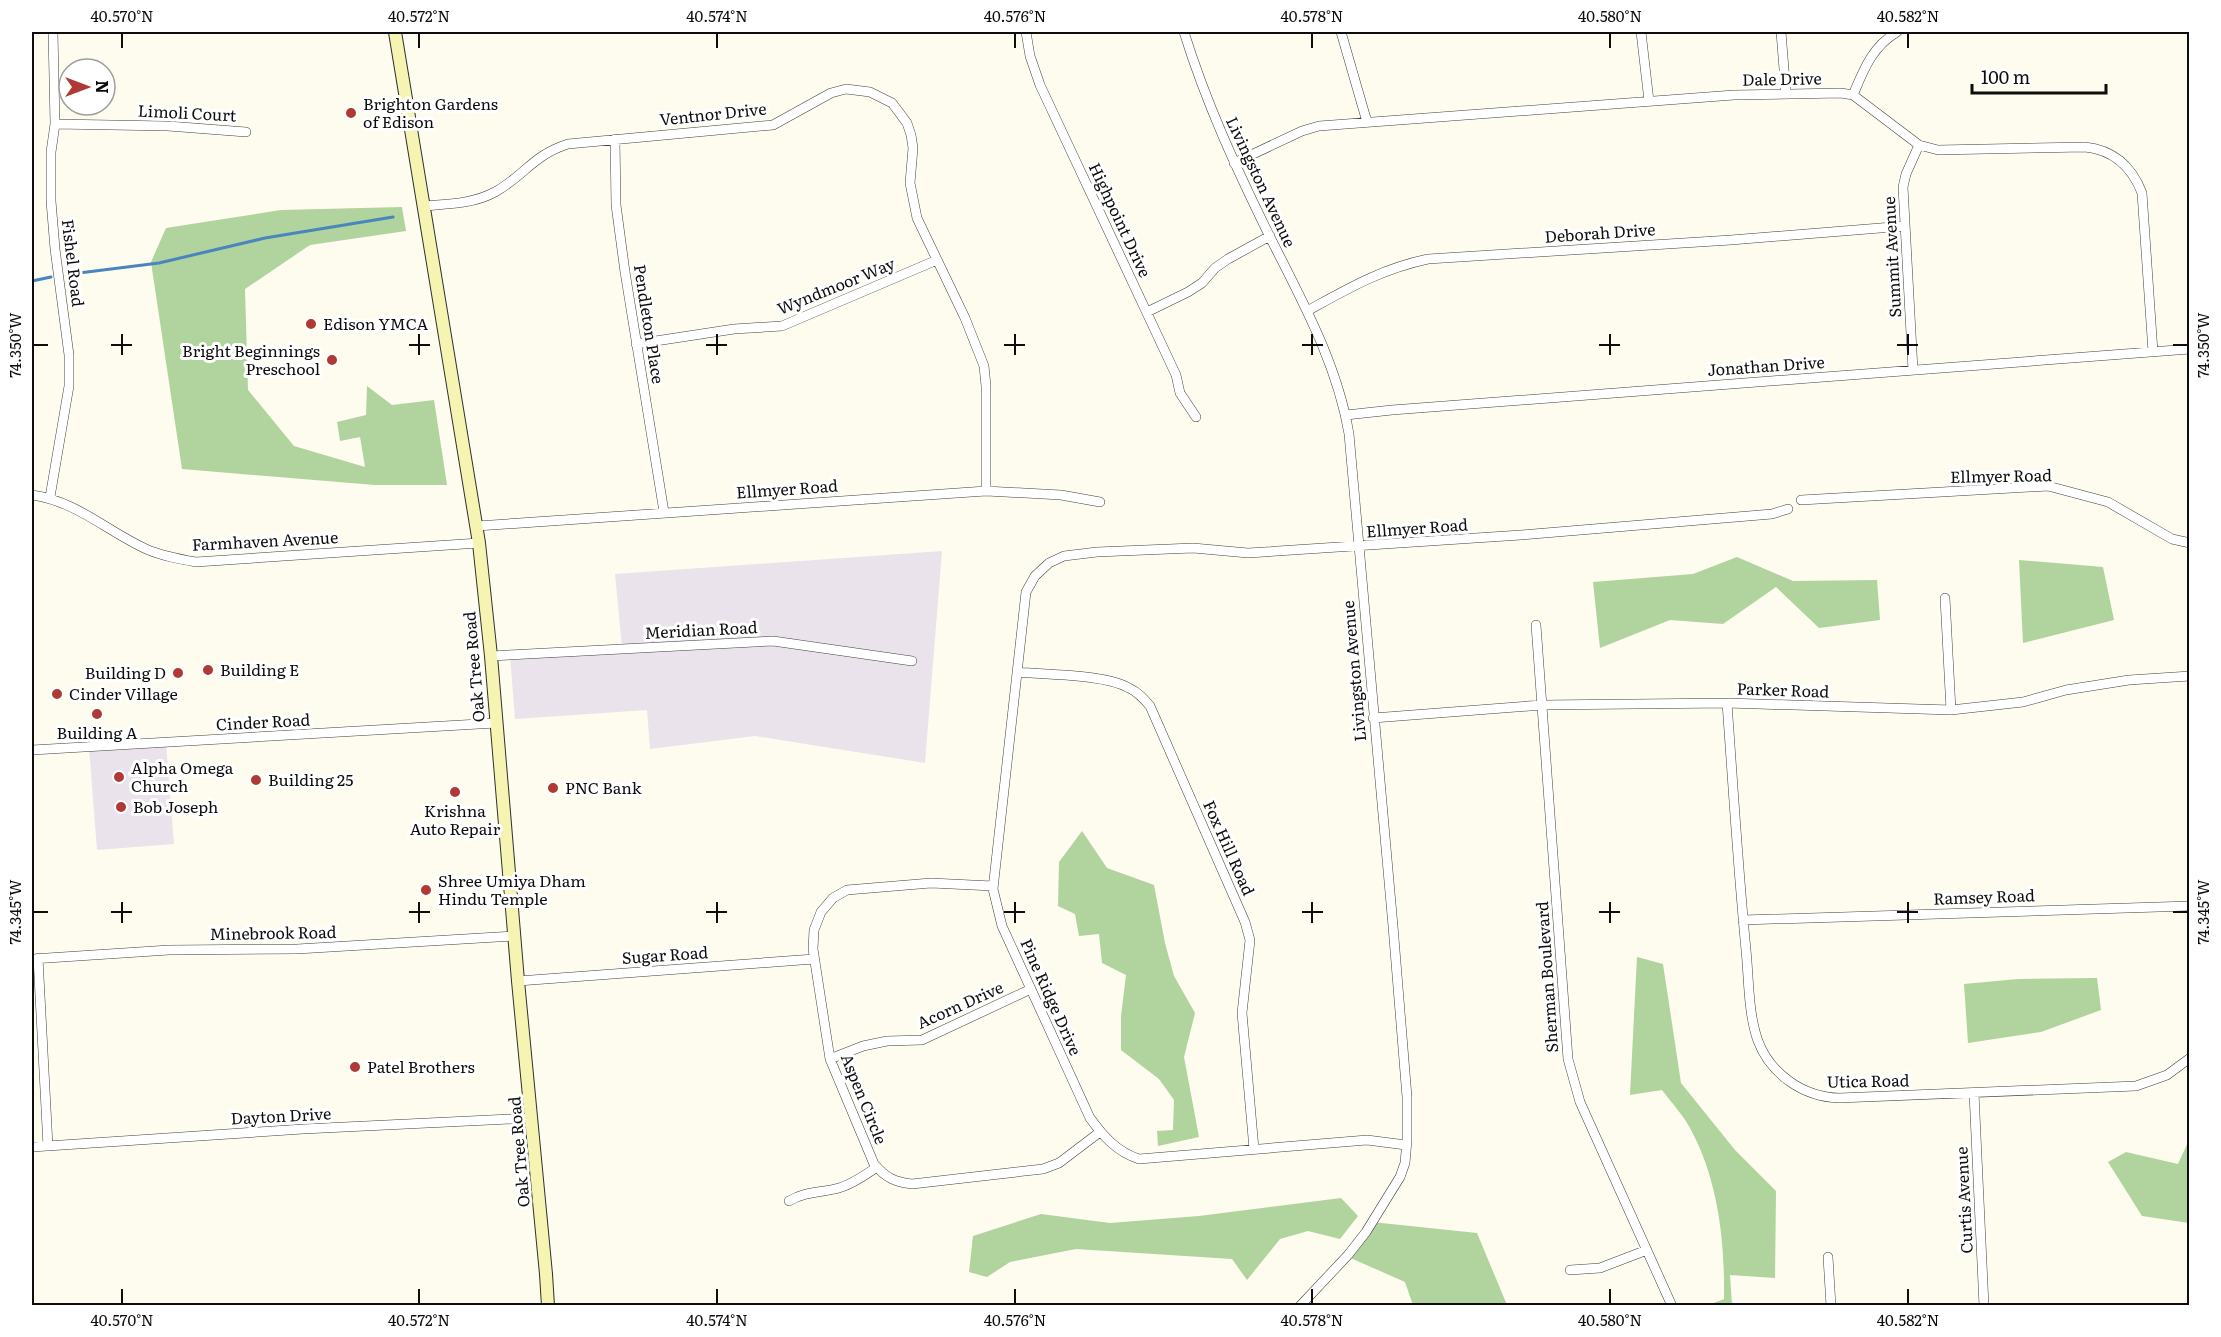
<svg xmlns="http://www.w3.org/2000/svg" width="2221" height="1337" viewBox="0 0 2221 1337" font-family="Literata,serif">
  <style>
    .industrial { fill: #ebe3eb }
    .forest { fill: #b1d39e }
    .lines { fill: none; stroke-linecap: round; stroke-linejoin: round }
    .stream { stroke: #4986be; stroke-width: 3 }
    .minor-casing { stroke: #404040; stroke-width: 10 }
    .secondary-casing { stroke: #2f2f2f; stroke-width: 14 }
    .minor { stroke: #fff; stroke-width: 9 }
    .secondary { stroke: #f6f4b2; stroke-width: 12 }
    .ticks { fill: none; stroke: #0d0d0d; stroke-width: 2 }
    .poi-dot { fill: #ae3935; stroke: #fff; stroke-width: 2 }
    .labels { text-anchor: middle; stroke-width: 6; stroke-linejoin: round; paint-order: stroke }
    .street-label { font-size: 16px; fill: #0d0d0d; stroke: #fff }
    .poi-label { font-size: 16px; fill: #0d0d0d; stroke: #fff; text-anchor: start }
    .neatline { fill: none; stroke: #0d0d0d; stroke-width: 2 }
    .ticks-label { font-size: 15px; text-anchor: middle; fill: #0d0d0d }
  </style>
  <rect width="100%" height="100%" fill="#fdfcef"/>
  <path class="industrial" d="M942,551L925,763L755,736L650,749L647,710L515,719L510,656L622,648L615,574Z
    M166,743L174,844L97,850L89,747Z"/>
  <path class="forest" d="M402,207L406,231L310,245L245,289L248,390L294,446L365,467L360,437L340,441L337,422L366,415L367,386L392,405L434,400L447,485H375L182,469L151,262L166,228L281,210Z
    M1737,557L1793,581L1877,580L1880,620L1819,628L1776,587L1723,624L1670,620L1600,648L1593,582L1693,574Z
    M2019,560L2103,567L2114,620L2023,643Z
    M1082,831L1107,868L1154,885L1165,943L1174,976L1195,1013L1184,1057L1199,1137L1158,1146L1157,1131L1173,1130L1174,1100L1159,1079L1121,1050V1016L1126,975L1102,963L1099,934L1079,936L1075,914L1058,906L1059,862Z
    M1637,957L1663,964L1681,1083L1735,1150L1776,1191L1775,1278L1730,1275L1732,1305H1709L1724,1299C1725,1241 1718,1179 1690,1128C1683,1115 1671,1102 1662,1090L1630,1095Z
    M2097,978L2101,1010L2041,1032L1968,1043L1964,984L2018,979Z
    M2189,1140V1223L2142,1216L2108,1162L2126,1152L2178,1164Z
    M1341,1198L1358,1216L1340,1239L1308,1231L1280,1239L1247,1280L1232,1259L1076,1249L1010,1262L987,1277L969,1272L973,1236L1041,1214L1110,1223L1199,1216Z
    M1372,1222L1477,1233L1507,1305H1413L1405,1282L1346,1256Z"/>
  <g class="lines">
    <path class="stream" d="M71,274L159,263L265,238L393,217
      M32,281L51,277"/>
    <g class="minor-casing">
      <path id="minor" d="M1026,32L1030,56L1040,85L1176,375L1180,393L1196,417
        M1184,32C1206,103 1237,170 1270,237C1302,301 1337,363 1349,434L1393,926L1407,1097V1140L1405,1163L1400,1177L1366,1232L1348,1255L1300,1306
        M1341,32L1367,122
        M1641,32L1649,101
        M1781,32L1786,94
        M1853,95C1864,69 1872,47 1897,32
        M55,124L168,126L246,132
        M615,139L616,205L625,272L664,512
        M1234,163L1302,131L1319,126L1734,95L1841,93L1853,95L1919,145L1938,150L2085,147C2114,150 2132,167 2142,193L2153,352
        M423,206C447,204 473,204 495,192C524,176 533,155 568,144L773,125L831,93L846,89L870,92L892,103L907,123L911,135L913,148L910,183L917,218L965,318L984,366L986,386V491
        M1307,311C1349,288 1381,269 1428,259L1731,240L1905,226
        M1147,312L1188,292L1202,283L1215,268L1228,259L1270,236
        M636,344L734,329L782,326L937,260
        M1913,370L1903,187L1906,174L1919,145
        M1346,415L1392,410L2190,349
        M32,495C76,501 107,531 146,549C162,556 179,559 196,562L479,543
        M50,497L69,386V355L55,249L51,201V152L55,124L53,32
        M1801,500L2048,486L2108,502L2172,539L2190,543
        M477,526L986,491L1061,495L1100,502
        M1945,598L1951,710
        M1536,625L1568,1059L1580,1102L1672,1306
        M491,656L773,641L912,661
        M1017,672C1047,675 1104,674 1129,688C1138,692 1144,699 1150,706L1245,922L1250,940L1242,1013L1254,1149
        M1727,703C1733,785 1738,868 1746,950C1749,979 1748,1013 1758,1041C1771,1075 1804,1097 1839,1098L2136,1086L2167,1075L2190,1058
        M1373,718L1542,705L1727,703L1951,710L2023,702L2066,690L2129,680L2190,676
        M32,750L496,723
        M993,886L931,883L847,890L833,898L821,912L814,930L813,949L830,1059L874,1164C886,1178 895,1182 912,1184L1043,1169L1059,1163L1100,1132
        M1743,920L2190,906
        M38,958L48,1146
        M32,959L169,950L297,949L514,936
        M518,981L814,959
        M830,1059L863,1046L887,1041L922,1040L1031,989
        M1974,1093L1984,1306
        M1406,1145L1367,1140L1139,1159C1117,1152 1103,1136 1090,1118L1002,926L993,889L1026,592L1035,576L1049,563L1064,556L1097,552L1193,548L1248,553L1521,535L1772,514L1788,509
        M32,1147L303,1129L532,1118
        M789,1201C806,1191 821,1193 839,1188C853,1184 865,1175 877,1167
        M1828,1257L1831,1306
        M1570,1270L1600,1268L1647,1250"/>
    </g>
    <g class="secondary-casing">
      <path id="secondary" d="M395,32L479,543L491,656L518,981L546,1274L548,1306"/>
    </g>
    <use href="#minor" class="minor"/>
    <use href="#secondary" class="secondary"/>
  </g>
  <path class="ticks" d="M122,33V48M419,33V48M717,33V48M1015,33V48M1312,33V48M1610,33V48M1908,33V48M122,334V355M419,334V355M717,334V355M1015,334V355M1312,334V355M1610,334V355M1908,334V355M33,345H48M111,345H132M409,345H430M706,345H727M1004,345H1025M1302,345H1323M1599,345H1620M1897,345H1918M2173,345H2188M122,902V923M419,902V923M717,902V923M1015,902V923M1312,902V923M1610,902V923M1908,902V923M33,912H48M111,912H132M409,912H430M706,912H727M1004,912H1025M1302,912H1323M1599,912H1620M1897,912H1918M2173,912H2188M122,1289V1304M419,1289V1304M717,1289V1304M1015,1289V1304M1312,1289V1304M1610,1289V1304M1908,1289V1304"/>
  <g class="poi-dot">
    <circle cx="351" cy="113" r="6"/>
    <circle cx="311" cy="324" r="6"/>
    <circle cx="332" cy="360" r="6"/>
    <circle cx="208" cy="670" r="6"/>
    <circle cx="178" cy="673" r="6"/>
    <circle cx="57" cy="694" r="6"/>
    <circle cx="97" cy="714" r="6"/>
    <circle cx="119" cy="777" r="6"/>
    <circle cx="256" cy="780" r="6"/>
    <circle cx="553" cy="788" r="6"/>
    <circle cx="455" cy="792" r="6"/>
    <circle cx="121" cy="807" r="6"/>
    <circle cx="426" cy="890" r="6"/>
    <circle cx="355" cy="1067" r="6"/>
  </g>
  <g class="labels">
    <g class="street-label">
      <text transform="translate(1782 79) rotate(-1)" y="6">Dale Drive</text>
      <text transform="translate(187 113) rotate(3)" y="6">Limoli Court</text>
      <text transform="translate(713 114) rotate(-6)" y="6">Ventnor Drive</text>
      <text transform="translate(1261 182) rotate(65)" y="6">Livingston Avenue</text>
      <text transform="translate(1120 220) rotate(65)" y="6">Highpoint Drive</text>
      <text transform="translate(1600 233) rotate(-4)" y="6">Deborah Drive</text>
      <text transform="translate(1892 257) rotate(-93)" y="6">Summit Avenue</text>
      <text transform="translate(73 263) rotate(83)" y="6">Fishel Road</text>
      <text transform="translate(836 286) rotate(-22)" y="6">Wyndmoor Way</text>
      <text transform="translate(649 324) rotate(81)" y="6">Pendleton Place</text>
      <text transform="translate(1766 366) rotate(-4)" y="6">Jonathan Drive</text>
      <text transform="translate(2001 476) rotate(-1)" y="6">Ellmyer Road</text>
      <text transform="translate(787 489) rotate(-4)" y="6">Ellmyer Road</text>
      <text transform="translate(1417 528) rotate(-4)" y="6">Ellmyer Road</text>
      <text transform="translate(265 541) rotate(-3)" y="6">Farmhaven Avenue</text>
      <text transform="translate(701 630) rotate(-3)" y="6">Meridian Road</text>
      <text transform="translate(474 667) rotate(-95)" y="6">Oak Tree Road</text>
      <text transform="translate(1354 671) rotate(-95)" y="6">Livingston Avenue</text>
      <text transform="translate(1783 690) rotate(2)" y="6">Parker Road</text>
      <text transform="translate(263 722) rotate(-3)" y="6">Cinder Road</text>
      <text transform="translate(1229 848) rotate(66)" y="6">Fox Hill Road</text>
      <text transform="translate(1984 897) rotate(-2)" y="6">Ramsey Road</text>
      <text transform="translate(273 933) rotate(-1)" y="6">Minebrook Road</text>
      <text transform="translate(665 955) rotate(-4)" y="6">Sugar Road</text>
      <text transform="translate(1547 977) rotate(-94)" y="6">Sherman Boulevard</text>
      <text transform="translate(1051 997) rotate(66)" y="6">Pine Ridge Drive</text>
      <text transform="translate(960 1005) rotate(-24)" y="6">Acorn Drive</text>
      <text transform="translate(1868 1081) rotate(-1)" y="6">Utica Road</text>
      <text transform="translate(864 1099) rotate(68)" y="6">Aspen Circle</text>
      <text transform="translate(281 1116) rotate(-3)" y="6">Dayton Drive</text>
      <text transform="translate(519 1152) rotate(-95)" y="6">Oak Tree Road</text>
      <text transform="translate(1964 1200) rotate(-93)" y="6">Curtis Avenue</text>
    </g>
    <g class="poi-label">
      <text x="363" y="110">Brighton Gardens<tspan x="363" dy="18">of Edison</tspan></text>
      <text x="323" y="330">Edison YMCA</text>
      <text x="320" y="357" text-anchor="end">Bright Beginnings<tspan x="320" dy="18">Preschool</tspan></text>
      <text x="220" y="676">Building E</text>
      <text x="166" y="679" text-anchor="end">Building D</text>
      <text x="69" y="700">Cinder Village</text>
      <text x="97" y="739" text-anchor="middle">Building A</text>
      <text x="131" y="774">Alpha Omega<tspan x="131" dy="18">Church</tspan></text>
      <text x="268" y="786">Building 25</text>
      <text x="565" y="794">PNC Bank</text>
      <text x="133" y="813">Bob Joseph</text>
      <text x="455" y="817" text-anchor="middle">Krishna<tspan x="455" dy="18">Auto Repair</tspan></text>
      <text x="438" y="887">Shree Umiya Dham<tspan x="438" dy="18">Hindu Temple</tspan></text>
      <text x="367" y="1073">Patel Brothers</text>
    </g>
  </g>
  <rect width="2221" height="1337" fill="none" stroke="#ffffff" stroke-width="66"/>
  <g transform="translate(87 87) rotate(90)"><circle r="28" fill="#ffffff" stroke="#9e9e9e" stroke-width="1.5"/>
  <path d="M0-4.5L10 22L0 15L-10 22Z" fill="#ae3935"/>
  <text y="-9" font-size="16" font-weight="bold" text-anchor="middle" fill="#0d0d0d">N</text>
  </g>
  <path d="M1972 84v9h134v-9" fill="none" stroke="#0d0d0d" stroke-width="3"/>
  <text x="1981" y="84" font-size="18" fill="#0d0d0d" stroke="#ffffff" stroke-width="4.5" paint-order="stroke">100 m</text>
  <rect x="33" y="33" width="2155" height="1271" class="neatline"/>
  <g class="ticks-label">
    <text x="122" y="22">40.570°N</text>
    <text x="419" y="22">40.572°N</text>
    <text x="717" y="22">40.574°N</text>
    <text x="1015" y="22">40.576°N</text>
    <text x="1312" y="22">40.578°N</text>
    <text x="1610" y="22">40.580°N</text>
    <text x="1908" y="22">40.582°N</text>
    <text transform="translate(2204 345) rotate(-90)" y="5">74.350°W</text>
    <text transform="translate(16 345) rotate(-90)" y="5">74.350°W</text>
    <text transform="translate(16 912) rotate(-90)" y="5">74.345°W</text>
    <text transform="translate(2204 912) rotate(-90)" y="5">74.345°W</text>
    <text x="122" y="1326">40.570°N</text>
    <text x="419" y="1326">40.572°N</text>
    <text x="717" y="1326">40.574°N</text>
    <text x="1015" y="1326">40.576°N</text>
    <text x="1312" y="1326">40.578°N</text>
    <text x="1610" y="1326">40.580°N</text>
    <text x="1908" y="1326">40.582°N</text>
  </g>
</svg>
